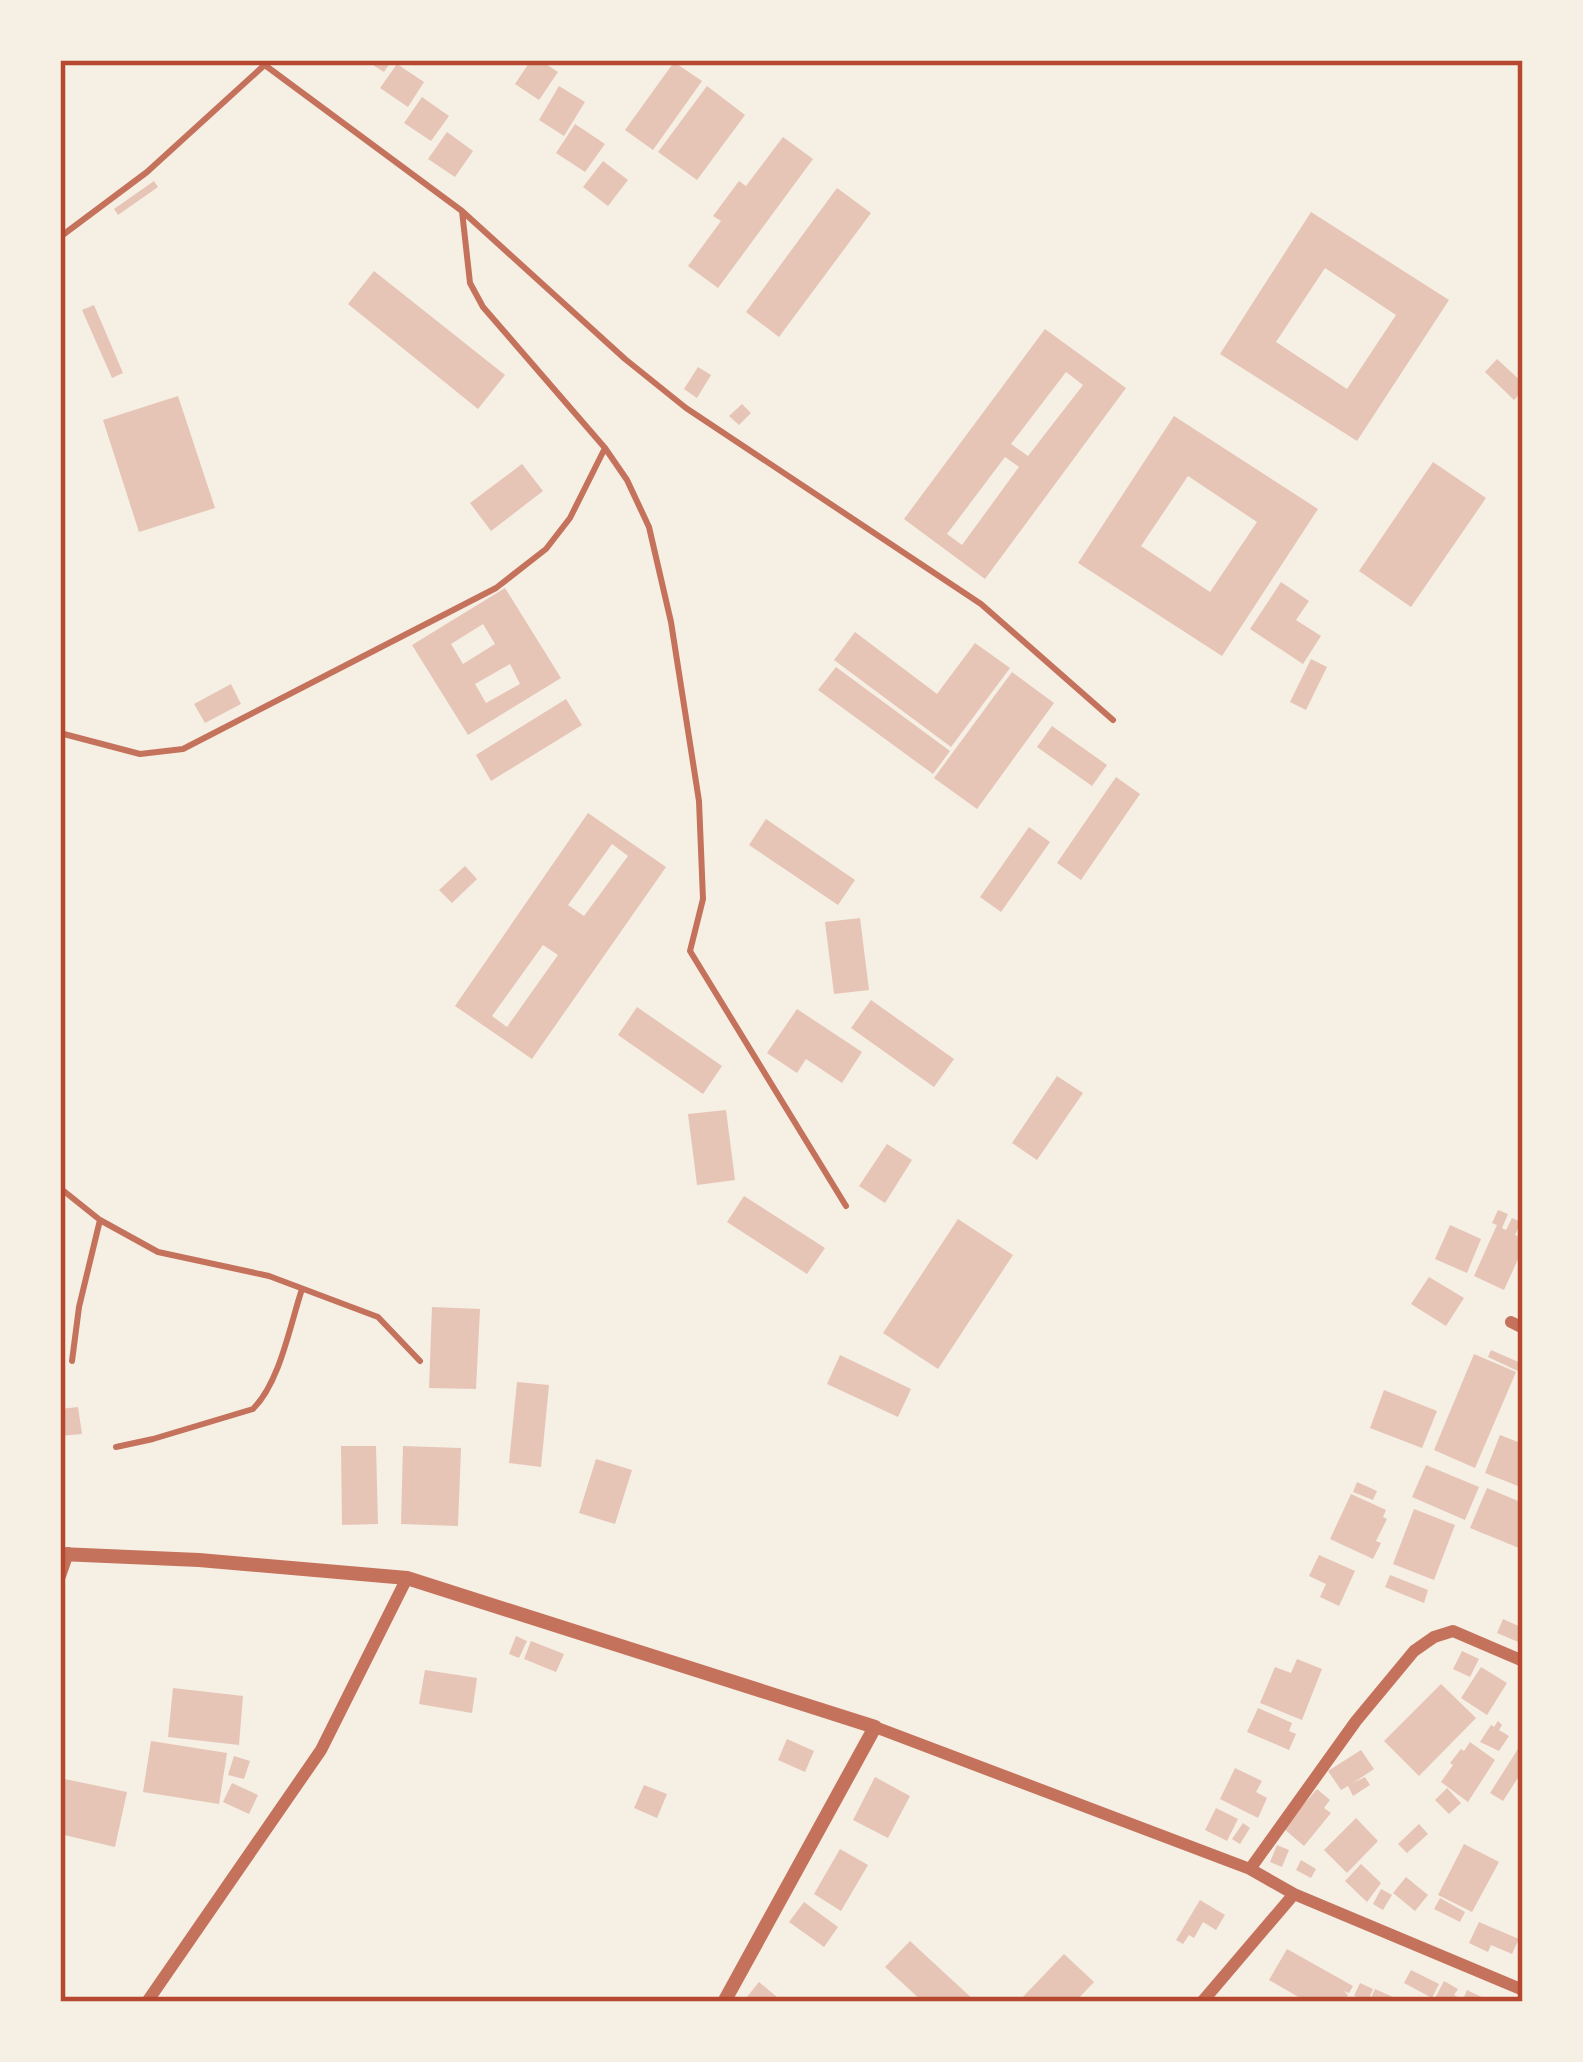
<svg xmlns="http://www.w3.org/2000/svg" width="1583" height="2062" viewBox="0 0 1583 2062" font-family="'Alegreya Sans',sans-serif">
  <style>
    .building { fill: #e6c5b7; fill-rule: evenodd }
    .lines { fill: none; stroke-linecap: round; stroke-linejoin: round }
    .service { stroke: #c5725c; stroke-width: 6 }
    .minor { stroke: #c5725c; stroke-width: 12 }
    .tertiary { stroke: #c5725c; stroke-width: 14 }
    .neatline { fill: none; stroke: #b5482f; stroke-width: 4.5 }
  </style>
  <rect width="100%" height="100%" fill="#f6efe4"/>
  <path class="building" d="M365,60H392L384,72Z
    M531,60H540L558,72L539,100L515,84Z
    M674,62L702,81L653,150L625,130Z
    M397,64L424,82L408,107L380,88Z
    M559,86L585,102L564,136L539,120Z
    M707,86L745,115L697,180L658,152Z
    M422,97L449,116L431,141L404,123Z
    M575,124L605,144L585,172L556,153Z
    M447,132L473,151L455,177L428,159Z
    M783,137L813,159L718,288L688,266L721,221L713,216L739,181L746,186Z
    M603,161L628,180L608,206L583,187Z
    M154,181L158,187L118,215L114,209Z
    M837,188L871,213L779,337L746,312Z
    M1311,212L1449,300L1357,441L1220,354ZM1325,268L1396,315L1347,389L1276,342Z
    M374,271L505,375L478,409L348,304Z
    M94,305L123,373L112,378L82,310Z
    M1045,329L1126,388L985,579L904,519ZM1066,372L1083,385L1028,456L1011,444ZM1005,457L1019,467L962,545L947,534Z
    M1497,359L1523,383V390L1514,400L1485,372Z
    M698,367L711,375L697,398L684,389Z
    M178,396L215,508L139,532L103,420Z
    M742,404L751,413L739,425L729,416Z
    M1174,416L1318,509L1222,656L1078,563ZM1188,476L1257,522L1210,592L1141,546Z
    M1433,462L1486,498L1411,607L1359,571Z
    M522,464L543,491L491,531L470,503Z
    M1281,582L1309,601L1296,620L1321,636L1303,664L1250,629Z
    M505,588L561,678L468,735L412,645ZM483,624L495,644L463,664L451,644ZM510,664L520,684L486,703L475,684Z
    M855,632L937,694L975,643L1010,668L951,747L834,660Z
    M1311,659L1327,667L1306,710L1290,702Z
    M836,667L950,751L933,774L818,690Z
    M1012,672L1054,703L977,809L934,778Z
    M231,684L241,704L205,723L194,704Z
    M566,699L582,725L491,781L476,755Z
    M1052,726L1107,765L1092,786L1037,747Z
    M1116,777L1140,794L1081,880L1057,863Z
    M588,813L666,867L532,1059L455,1006ZM612,844L628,856L584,916L568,905ZM543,945L558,955L507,1027L492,1016Z
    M766,819L855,880L838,905L749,845Z
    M1029,827L1050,842L1001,912L980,897Z
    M465,866L477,879L452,903L439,890Z
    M860,918L869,990L834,994L825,922Z
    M871,1000L954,1059L934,1087L851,1028Z
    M637,1007L722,1066L703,1094L618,1035Z
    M797,1009L862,1052L842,1083L806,1059L797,1073L767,1053Z
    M1057,1076L1083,1093L1037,1160L1012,1143Z
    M726,1110L735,1180L697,1185L688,1114Z
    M887,1144L912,1160L885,1203L859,1186Z
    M744,1196L825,1248L807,1274L727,1222Z
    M1498,1210L1508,1214L1502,1228L1506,1230L1512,1218L1521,1222L1515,1235L1523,1238V1248L1504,1290L1474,1276L1497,1225L1492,1223Z
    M958,1219L1013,1255L938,1369L883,1333Z
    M1450,1225L1481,1239L1467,1273L1435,1259Z
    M1429,1277L1464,1298L1446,1326L1411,1304Z
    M432,1307L480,1309L476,1389L429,1388Z
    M1491,1350L1523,1364L1520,1372L1488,1357Z
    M1474,1354L1516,1372L1475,1468L1434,1450Z
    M840,1355L911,1389L898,1417L827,1384Z
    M517,1382L549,1385L541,1467L509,1463Z
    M1384,1390L1437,1411L1422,1448L1370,1428Z
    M78,1407L82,1434L60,1436V1409Z
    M1500,1435L1523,1444V1488L1485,1473Z
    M341,1446H376L378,1524L342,1525Z
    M403,1446L461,1448L458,1526L401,1524Z
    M596,1459L632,1470L615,1524L579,1513Z
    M1426,1465L1479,1487L1465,1520L1412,1497Z
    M1357,1482L1377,1491L1373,1500L1353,1492Z
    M1487,1488L1523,1503V1538L1519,1548L1470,1528Z
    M1351,1494L1386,1510L1383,1517L1387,1519L1376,1541L1381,1543L1373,1559L1330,1539Z
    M1414,1509L1455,1525L1434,1580L1393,1564Z
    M1319,1555L1355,1571L1339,1606L1320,1597L1326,1584L1309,1576Z
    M1390,1575L1428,1590L1424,1603L1385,1587Z
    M1503,1619L1523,1628V1644L1497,1633Z
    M516,1636L527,1641L519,1658L509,1654Z
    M531,1641L564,1654L556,1672L524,1659Z
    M1462,1651L1479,1659L1470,1677L1453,1669Z
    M1297,1659L1322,1669L1302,1720L1260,1703L1275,1667L1291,1673Z
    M1481,1667L1507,1683L1487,1715L1461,1698Z
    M425,1670L477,1678L472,1713L419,1704Z
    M1441,1684L1476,1718L1419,1776L1384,1741Z
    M173,1688L243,1696L239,1745L168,1737Z
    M1258,1708L1292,1723L1289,1731L1296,1734L1289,1750L1247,1732Z
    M1498,1721L1502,1725L1499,1730L1509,1736L1499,1751L1480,1742L1491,1725L1494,1727Z
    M787,1739L814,1751L805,1772L778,1760Z
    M151,1741L227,1753L219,1804L143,1792Z
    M1523,1741V1770L1503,1801L1490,1793Z
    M1470,1742L1495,1760L1468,1802L1441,1782L1453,1765L1450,1763L1461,1749L1464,1751Z
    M1361,1750L1374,1769L1353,1783L1365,1777L1370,1785L1353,1796L1348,1786L1341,1790L1328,1771Z
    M234,1756L250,1761L244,1779L228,1775Z
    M1235,1768L1262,1781L1256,1792L1267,1798L1258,1818L1220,1799Z
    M875,1777L910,1796L888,1838L853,1820Z
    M60,1778L127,1792L115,1847L60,1834Z
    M232,1783L258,1795L249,1814L223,1802Z
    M644,1785L667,1794L657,1818L634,1808Z
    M1447,1788L1461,1803L1449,1814L1435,1800Z
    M1317,1789L1330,1800L1324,1808L1331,1813L1304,1846L1283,1828Z
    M1216,1808L1238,1819L1227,1841L1205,1830Z
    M1356,1818L1378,1841L1347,1873L1324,1850Z
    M1243,1823L1250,1828L1240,1844L1232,1839Z
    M1419,1824L1428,1834L1407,1853L1398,1844Z
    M1464,1844L1499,1862L1472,1912L1438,1895Z
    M1277,1845L1289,1850L1282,1867L1270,1862Z
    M840,1849L868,1865L841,1911L814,1894Z
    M1301,1860L1316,1869L1311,1878L1296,1870Z
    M1361,1864L1381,1883L1367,1902L1345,1881Z
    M1406,1877L1428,1895L1415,1911L1393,1893Z
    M1381,1889L1392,1895L1383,1910L1373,1904Z
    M1440,1898L1465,1912L1460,1922L1434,1909Z
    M1200,1900L1225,1915L1216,1930L1203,1922L1194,1938L1189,1935L1183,1944L1176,1940Z
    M804,1902L838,1927L824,1947L789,1922Z
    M1479,1922L1519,1939L1512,1954L1491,1945L1488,1952L1469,1943Z
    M910,1941L976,2002H923L885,1967Z
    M1287,1949L1353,1986L1349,1993L1344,1991L1348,1995L1344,2002H1307L1269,1980Z
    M1064,1954L1094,1982L1075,2002H1018Z
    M1411,1970L1439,1984L1432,1998L1404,1983Z
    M1444,1981L1458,1989L1454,1995L1460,1998L1458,2002H1433Z
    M759,1982L783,2002H743Z
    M1360,1983L1373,1989L1368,2001L1354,1996Z
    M1375,1989L1393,1997L1390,2002H1369Z
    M1467,1990L1492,2002H1462Z"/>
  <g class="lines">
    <path class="service" d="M258,60L462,211L625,359L686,408L981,604L1113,720
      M462,211L470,283L483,307L605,448L627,480L649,527L671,622L699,801L703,899L690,951L846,1206
      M60,237L147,172L270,60
      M60,733L140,754L183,749L496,588L546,549L570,518L605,448
      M60,1188L100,1220L158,1252L269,1276L378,1317L420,1361
      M72,1361L79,1307L100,1220
      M116,1447L153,1439L253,1409C280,1382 290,1325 302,1289"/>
    <path class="minor" d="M1511,1322L1523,1328
      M60,1576L68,1553
      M875,1727L1250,1869L1294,1894L1523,1990
      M1250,1869L1356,1721L1414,1651L1434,1637L1453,1631L1523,1661
      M147,2002L321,1750L407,1578
      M1202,2002L1294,1894"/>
    <path class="tertiary" d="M60,1554L199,1560L407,1578L875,1727L724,2002"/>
  </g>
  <rect width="1583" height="2062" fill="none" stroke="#f6efe4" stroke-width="126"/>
  <rect x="63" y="63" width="1457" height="1936" class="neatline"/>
</svg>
